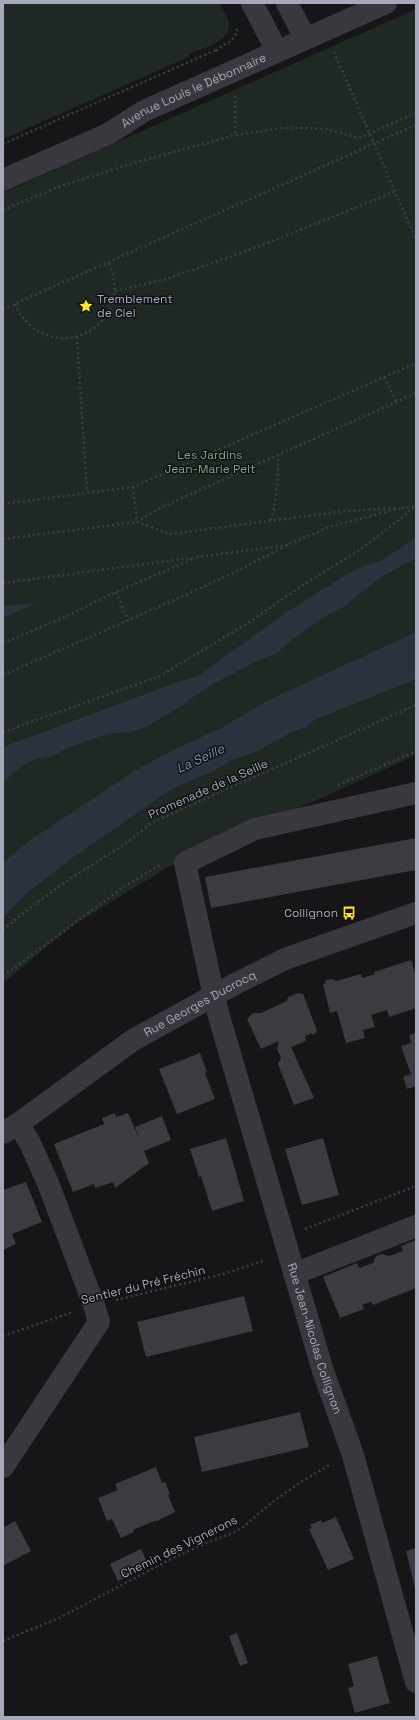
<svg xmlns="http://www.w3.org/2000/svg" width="419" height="1720" viewBox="0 0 419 1720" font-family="'Space Grotesk',sans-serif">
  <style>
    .green { fill: #1f2822 }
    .water { fill: #2b313d }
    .building { fill: #3b3b40 }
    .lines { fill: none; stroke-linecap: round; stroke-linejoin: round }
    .path { stroke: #3c3d44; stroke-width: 2.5; stroke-dasharray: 2 3; stroke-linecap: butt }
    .minor { stroke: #39383f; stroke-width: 22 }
    .labels { text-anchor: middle; stroke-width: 3; stroke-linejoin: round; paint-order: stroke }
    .street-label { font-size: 12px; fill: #a7a8b9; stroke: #111113 }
    .poi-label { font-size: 12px; fill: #a7a8b9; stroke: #111113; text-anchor: start }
    .park-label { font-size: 12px; fill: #7ca588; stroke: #111113 }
    .water-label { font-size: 13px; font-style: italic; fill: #7b8eb6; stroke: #111113 }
  </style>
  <rect width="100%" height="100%" fill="#161618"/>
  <path class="green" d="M3,3H220C222,9 226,14 228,20C235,41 203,48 189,54V57L3,139Z
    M416,9V755L324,797L196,850L72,926L3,983V193Z"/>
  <path class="water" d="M416,537V558L383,576L343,607L326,616L293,639L276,654L263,658L213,684L196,695L182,706L146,727L131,732L108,734L75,745L52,756L38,759L27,763L12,774L3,784V747L167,686L198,676L288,611L354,570L386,558Z
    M36,603L3,618V606Z
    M416,632V679L316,719L304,728L290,733L256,752L233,759L216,770L172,789L68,861L27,893L3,917V862L32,839L136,770L173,750L221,728L269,700Z"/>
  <path class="building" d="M416,838V870L211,908L205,877Z
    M411,960L416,976V1008L389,1017L387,1010L371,1015L375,1027L363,1030L365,1038L346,1043L337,1011L330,1013L323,984H325L326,980L333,979L336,981L361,974L362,978L375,974L374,972Z
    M298,993L303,994L317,1031L315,1032L316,1033L312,1035V1033L305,1036L306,1041L291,1047L314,1098L294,1105L278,1064L281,1058L277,1049L279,1041L261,1049L247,1019L253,1013H261L287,1001L288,997Z
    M416,1033V1086L407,1089L403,1077L411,1074L401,1046L411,1043L409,1035Z
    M200,1053L207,1072L205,1073L215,1099L177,1114L159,1069Z
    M115,1113L116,1117L128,1113L139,1139L135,1127L162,1116L171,1140L144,1151L149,1163L115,1188L113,1182L95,1188L94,1184L73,1192L54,1144L104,1124L102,1118Z
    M226,1138L244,1201L212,1211L201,1176L199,1177L190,1149Z
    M323,1138L339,1195L302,1205L285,1149Z
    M26,1182L42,1222L12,1234L16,1244L3,1250V1190Z
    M416,1240V1288L373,1305L371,1302L362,1305L364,1309L340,1318L323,1277L357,1263L359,1268L373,1263L376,1256L382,1254L389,1256L403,1251L401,1246Z
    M244,1296L253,1331L146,1357L137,1322Z
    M300,1412L309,1447L202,1472L194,1437Z
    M156,1467L162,1483L165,1482L170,1494L168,1495L175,1512L157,1521H154L133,1530L134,1532L121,1538L112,1519L107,1521L98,1498L118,1490L115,1484Z
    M336,1517L354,1559L328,1570L309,1529L312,1528L310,1525L321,1520L322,1523Z
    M15,1521L31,1551L3,1566V1528Z
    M416,1548V1588H415L406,1551Z
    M141,1549L149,1566L118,1581L110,1564Z
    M237,1633L248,1663L240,1666L229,1636Z
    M377,1656L390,1703L355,1713L348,1688L354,1686L348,1664Z"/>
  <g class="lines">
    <path class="path" d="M216,51C225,41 233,46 238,27
      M334,52L416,240
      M235,96V135
      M3,144L216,50
      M3,210L58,187L134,163L235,135L282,128H307L326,129L359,138L416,113
      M115,291L162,280L224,259L278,239L394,192
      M15,304C46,371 137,330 109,263
      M3,309L416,125
      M77,337L87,492
      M384,377L396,401
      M133,487L137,522
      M3,504L133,487L416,363
      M402,508L415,506
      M271,520C277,499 278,477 278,455
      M137,522L170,534L345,511L397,508
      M3,539L137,522L160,508L416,393
      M3,583L288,545
      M116,592L128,620
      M3,643L65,617L116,592L193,559
      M3,675L190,593L233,573L290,544L331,526L402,508
      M3,732L160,676L248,623L309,581L358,551L400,519L416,505
      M338,785L416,751
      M3,930L27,910L71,878L128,842L151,823L416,705
      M3,976L125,886L162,864
      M305,1229L416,1186
      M116,1300L223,1274L266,1260
      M3,1336L73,1312
      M3,1641L59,1618L171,1559L206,1543L233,1533L243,1527L271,1503L301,1482L331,1464"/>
    <g class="minor">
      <path d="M252,3L277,51"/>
      <path d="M287,3L305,38"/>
      <path id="s1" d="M3,180L108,134L144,111L386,3"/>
      <path id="s2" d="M416,793L255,829L185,863L216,1006L323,1371L353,1455L416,1682"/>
      <path id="s3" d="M3,1133L18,1124L133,1040L235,984L285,959L416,913"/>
      <path d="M294,1274L416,1226"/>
      <path d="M3,1467L99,1322L94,1305L48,1183L30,1143L18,1124"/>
    </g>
  </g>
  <defs>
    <g id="sight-bare" transform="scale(1.08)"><path d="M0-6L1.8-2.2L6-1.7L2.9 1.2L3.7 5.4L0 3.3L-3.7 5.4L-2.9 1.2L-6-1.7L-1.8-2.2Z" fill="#fde528" stroke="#111113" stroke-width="2.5" paint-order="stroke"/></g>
    <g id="bus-bare" transform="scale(1.08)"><path d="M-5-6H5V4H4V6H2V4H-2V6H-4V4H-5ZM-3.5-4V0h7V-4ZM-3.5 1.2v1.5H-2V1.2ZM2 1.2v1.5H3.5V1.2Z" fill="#fde528" stroke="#111113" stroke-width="2.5" paint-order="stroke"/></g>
  </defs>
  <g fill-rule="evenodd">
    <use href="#sight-bare" x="86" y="306"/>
    <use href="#bus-bare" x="349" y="913"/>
  </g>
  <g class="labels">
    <g class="street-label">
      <text dy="4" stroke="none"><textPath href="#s1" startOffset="211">Avenue Louis le Débonnaire</textPath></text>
      <text transform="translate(208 789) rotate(-24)" y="4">Promenade de la Seille</text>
      <text dy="4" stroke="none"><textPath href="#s3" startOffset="236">Rue Georges Ducrocq</textPath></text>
      <text transform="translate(143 1285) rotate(-14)" y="4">Sentier du Pré Fréchin</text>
      <text dy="4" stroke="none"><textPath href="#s2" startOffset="736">Rue Jean-Nicolas Collignon</textPath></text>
      <text transform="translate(179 1547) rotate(-26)" y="4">Chemin des Vignerons</text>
    </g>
    <g class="poi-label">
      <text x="97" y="303">Tremblement<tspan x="97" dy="14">de Ciel</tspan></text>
      <text x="338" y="917" text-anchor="end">Collignon</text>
    </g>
    <g class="park-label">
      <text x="210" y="459">Les Jardins<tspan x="210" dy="14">Jean-Marie Pelt</tspan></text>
    </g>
    <g class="water-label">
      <text transform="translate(200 758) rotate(-25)" y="5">La Seille</text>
    </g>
  </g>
  <rect width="419" height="1720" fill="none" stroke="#a7a8b9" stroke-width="8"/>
</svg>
